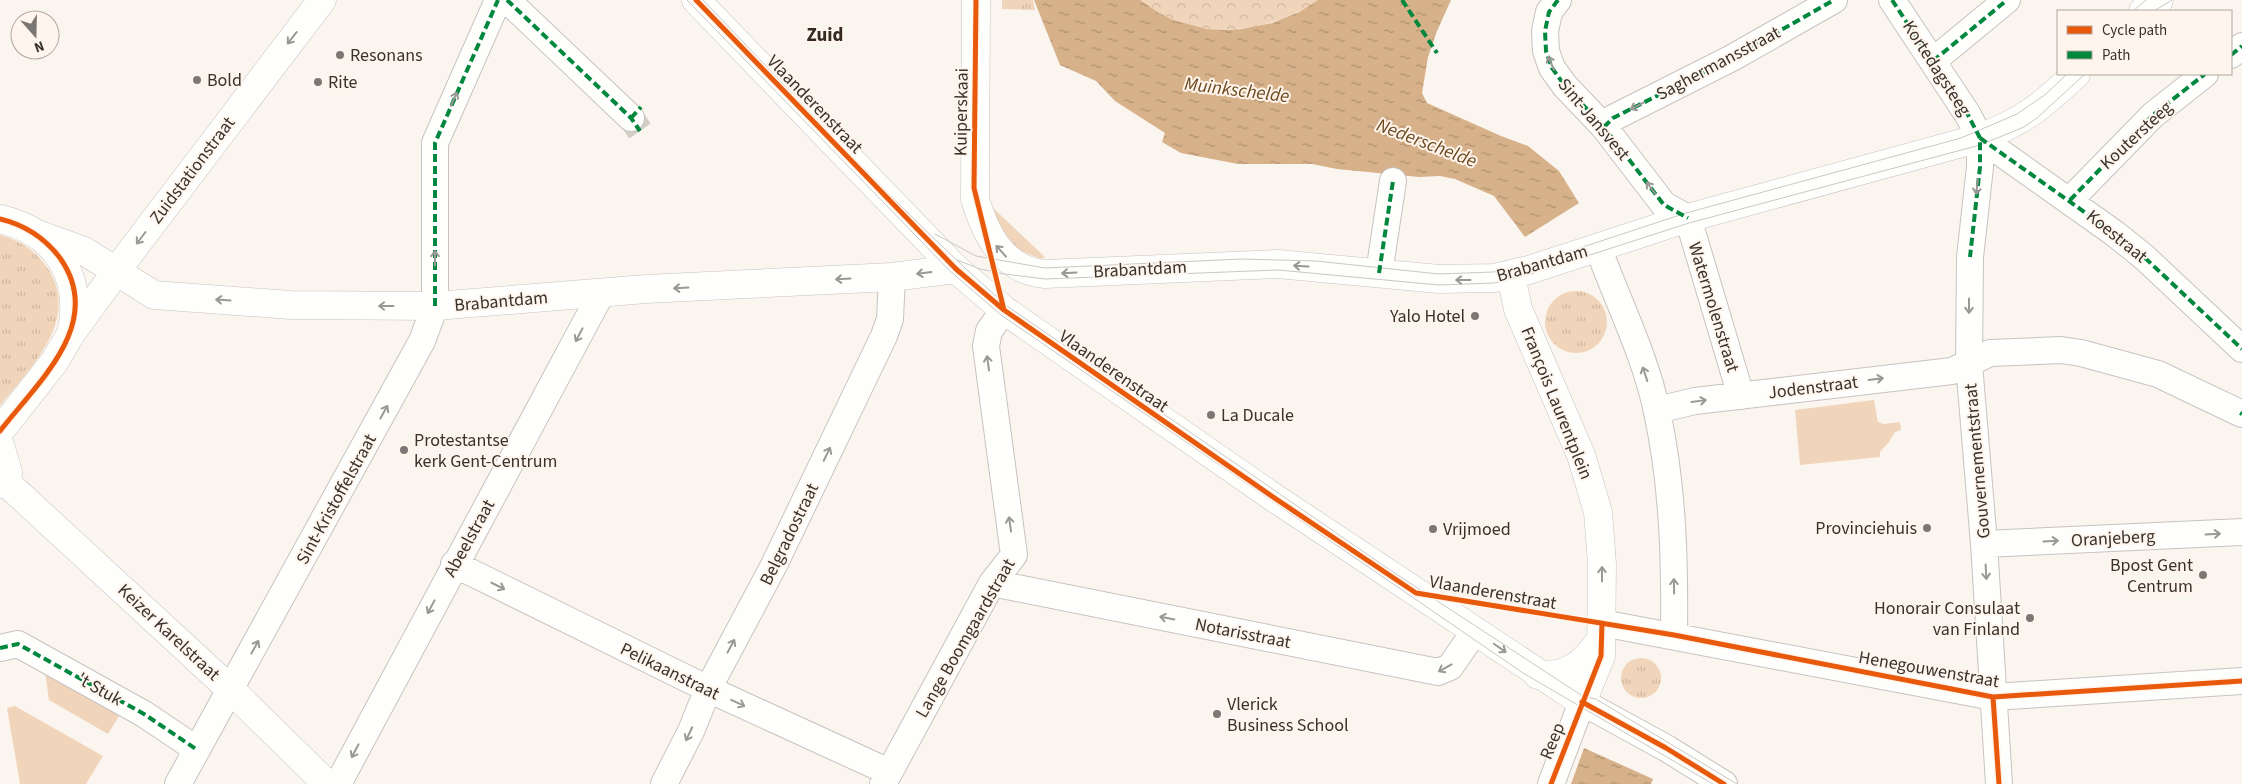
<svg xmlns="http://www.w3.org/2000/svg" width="2242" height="784" viewBox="0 0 2242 784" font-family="'Source Sans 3',sans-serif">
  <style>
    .grass { fill: url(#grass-tufts) }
    .park { fill: url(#park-crowns) }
    .garden { fill: #f1d5ba }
    .water { fill: url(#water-ripples) }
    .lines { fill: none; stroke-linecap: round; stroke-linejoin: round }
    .minor-tunnel { stroke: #d4cec9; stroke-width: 26; stroke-dasharray: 26 13; stroke-linecap: butt }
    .minor-casing { stroke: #c8c3bf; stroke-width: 28 }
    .tertiary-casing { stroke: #c8c3bf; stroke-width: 29 }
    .minor { stroke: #fefefd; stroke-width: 26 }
    .tertiary { stroke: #fefefd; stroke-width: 28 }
    .tram { stroke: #cac8c6; stroke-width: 1 }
    .quiet { stroke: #00873e; stroke-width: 4; stroke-dasharray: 8 4; stroke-linecap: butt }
    .cycleway-casing { stroke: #fff5ec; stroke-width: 8 }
    .cycleway { stroke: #e8590c; stroke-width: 5 }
    .oneway { stroke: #9a9896 }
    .poi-dot { fill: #7c7772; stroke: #fff5ec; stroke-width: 2 }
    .labels { text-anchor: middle; stroke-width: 4; stroke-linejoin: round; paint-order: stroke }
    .poi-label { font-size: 18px; fill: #37332e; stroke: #fff5ec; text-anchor: start }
    .street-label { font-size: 18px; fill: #37332e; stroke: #fff5ec }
    .neighbourhood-label { font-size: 19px; font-weight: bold; fill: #332a21; stroke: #fff5ec }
    .water-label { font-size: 19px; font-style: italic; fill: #6c481e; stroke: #fff5ec }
  </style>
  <defs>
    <pattern id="grass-tufts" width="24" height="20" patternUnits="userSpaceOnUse" patternTransform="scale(1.25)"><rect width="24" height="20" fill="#f1d5ba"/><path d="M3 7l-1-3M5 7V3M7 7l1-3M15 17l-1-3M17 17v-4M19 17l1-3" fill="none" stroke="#cfb7a0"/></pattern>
    <pattern id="park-crowns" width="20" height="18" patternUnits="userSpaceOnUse" patternTransform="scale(1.25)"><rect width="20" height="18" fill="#f1d5ba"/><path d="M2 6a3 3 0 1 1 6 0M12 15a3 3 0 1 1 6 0" fill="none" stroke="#cfb7a0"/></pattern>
    <pattern id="water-ripples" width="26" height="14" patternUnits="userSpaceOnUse" patternTransform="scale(1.25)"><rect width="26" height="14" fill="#d7b189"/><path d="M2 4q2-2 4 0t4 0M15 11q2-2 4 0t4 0" fill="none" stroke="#af9170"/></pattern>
  </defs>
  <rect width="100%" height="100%" fill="#fbf5f0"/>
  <path class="grass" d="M1002,0H1033L1035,10L1002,9Z
    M992,207L1045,257L1041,259L1019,250L998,232Z
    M0,235C19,240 35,250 46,266C83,318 31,367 0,406Z
    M1545 322a31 31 0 1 1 62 0a31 31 0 1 1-62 0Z
    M1621 678a20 20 0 1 1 40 0a20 20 0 1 1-40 0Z"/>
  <path class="park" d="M1140,0H1318C1270,34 1186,45 1140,0Z"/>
  <path class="garden" d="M1874,400L1878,422L1884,424L1900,422L1901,430L1895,432L1889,442L1880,452V457L1800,465L1795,410Z
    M45,672L121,713L108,734L49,700Z
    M15,706L103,756L86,784H20L7,708Z"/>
  <path class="water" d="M1034,0H1140L1159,13L1173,20L1206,29L1225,30L1241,29L1272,23L1299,12L1318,0H1451L1437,31L1428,57L1422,93L1427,103L1501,136L1528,146L1559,171L1579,203L1525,237L1494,196L1455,179L1440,176L1419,177L1337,169L1312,164H1238L1181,153L1162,142L1165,133L1115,101L1096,81L1060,65Z
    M1584,748L1653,779L1651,784H1571Z"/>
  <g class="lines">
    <path class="minor-tunnel" d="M640,131L631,118L641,107"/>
    <g class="minor-casing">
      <path id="minor" d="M507,0L631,118
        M1558,0L1549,12L1545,31L1546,51L1552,68L1565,86L1604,127L1664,205L1688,218L1741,396
        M1892,0L1968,115L1980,138V167L1970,257L1969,364L1984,544L1999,784
        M2231,55L2242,46
        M1933,61L2007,0
        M1604,127L1613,118L1732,58L1834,0
        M1980,138L2114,233L2144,257L2242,349
        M2070,200L2153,115L2205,74
        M1598,247C1617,300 1646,357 1657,412C1673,486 1675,560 1674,635
        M1379,273L1393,181
        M1657,410L1695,401L1952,371L1990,353L2061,350L2081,353L2158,374L2242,414
        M1984,544L2242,532
        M454,564L708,689L889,772
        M992,583L1438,672L1450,667L1475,631
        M1602,623L1993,697L2242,681
        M0,648L18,644L144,714L196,749
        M178,784L422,341L435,306V143L498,0
        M338,784L602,292
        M664,784L691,731L708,689L774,565L884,336L890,319L892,277
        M883,784L992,583L1014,555L986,346L989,331L1004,310
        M1551,784L1582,702L1666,748L1724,784"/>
    </g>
    <g class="tertiary-casing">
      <path id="tertiary" d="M696,0L956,269L1004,310L1273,497L1582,702L1601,656L1602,564L1598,512L1581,455L1518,309L1511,275
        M976,0L975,199C986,235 1003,270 1045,274L1278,264L1439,279L1494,278L1529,270L1688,218L1980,138C2024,121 2042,106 2076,74
        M2143,11L2159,0
        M0,219C57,232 84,278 71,334
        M37,234L84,251L154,295L291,305L435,306L646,289L892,277L956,269
        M0,431L55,361L70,335L132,250L322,0
        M0,445L8,472L7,484
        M0,484H7L10,486L230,689L327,784
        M1538,675C1568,677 1584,664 1600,640"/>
    </g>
    <use href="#minor" class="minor"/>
    <use href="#tertiary" class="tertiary"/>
    <path class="tram" d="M687,0L949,270L1001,315L1523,673L1713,784
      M703,0C802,103 899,211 1007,306L1390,570L1584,697L1596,699L1737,784
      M2133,11L2146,0
      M2154,11L2172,0
      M935,234L976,256L1045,268L1241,259L1316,261L1439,274L1493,272L1528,265L1686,213L1961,138L2017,114L2046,94L2067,74
      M957,260L980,269L1005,274L1045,279L1278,270L1439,285L1494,283L1531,274L1689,223L1980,145L2024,127L2037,118L2085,74"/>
    <path class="quiet" d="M507,0L631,118L640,131
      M1402,0L1437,53
      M1558,0L1549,12L1545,31L1546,51L1552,68L1565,86L1604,127L1664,205L1688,218
      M1892,0L1968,115L1980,138V167L1970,257
      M2231,55L2242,46
      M1933,61L2007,0
      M631,118L641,107
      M1604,127L1613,118L1732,58L1834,0
      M1980,138L2114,233L2144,257L2242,349
      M2070,200L2153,115L2205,74
      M1379,273L1393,181
      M435,306V143L498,0
      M2240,413L2242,414
      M0,648L18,644L144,714L196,749"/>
    <g class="cycleway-casing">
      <path id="cycleway" d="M696,0L956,269L1004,310L1273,497L1416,593L1674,635L1993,697L2242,681
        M976,0L974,188L1004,310
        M0,219C25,225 44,237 60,258C106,323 38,382 0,431
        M1993,697L1999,784
        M1582,702L1666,748L1724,784
        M1551,784L1601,656L1602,623"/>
    </g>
    <use href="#cycleway" class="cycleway"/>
  </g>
  <defs><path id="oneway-shaft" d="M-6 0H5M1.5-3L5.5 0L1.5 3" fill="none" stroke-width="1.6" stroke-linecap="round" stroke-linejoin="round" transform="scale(1.25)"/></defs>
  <g class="oneway">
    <use href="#oneway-shaft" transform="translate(292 38) rotate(128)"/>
    <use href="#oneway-shaft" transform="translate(1551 63) rotate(-113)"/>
    <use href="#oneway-shaft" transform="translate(454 99) rotate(-66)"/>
    <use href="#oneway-shaft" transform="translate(1637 106) rotate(153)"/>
    <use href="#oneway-shaft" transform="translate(1977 187) rotate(96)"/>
    <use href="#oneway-shaft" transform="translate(1651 188) rotate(-127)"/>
    <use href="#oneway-shaft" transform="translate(141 238) rotate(127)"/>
    <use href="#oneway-shaft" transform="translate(1001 251) rotate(-132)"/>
    <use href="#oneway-shaft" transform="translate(435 258) rotate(-90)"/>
    <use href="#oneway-shaft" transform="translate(1301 266) rotate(-177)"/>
    <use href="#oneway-shaft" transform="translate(924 273) rotate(173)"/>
    <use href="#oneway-shaft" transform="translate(1069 273) rotate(177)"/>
    <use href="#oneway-shaft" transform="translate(843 279) rotate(177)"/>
    <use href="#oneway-shaft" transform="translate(1463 280) rotate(180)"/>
    <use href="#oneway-shaft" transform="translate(681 288) rotate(177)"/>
    <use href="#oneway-shaft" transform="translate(223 300) rotate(-176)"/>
    <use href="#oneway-shaft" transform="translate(386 306) rotate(-180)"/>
    <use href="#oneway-shaft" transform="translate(1969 306) rotate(90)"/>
    <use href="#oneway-shaft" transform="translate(579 335) rotate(118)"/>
    <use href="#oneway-shaft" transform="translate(988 363) rotate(-98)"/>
    <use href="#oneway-shaft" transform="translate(1645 374) rotate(-108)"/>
    <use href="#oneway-shaft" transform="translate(1876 379) rotate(-7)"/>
    <use href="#oneway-shaft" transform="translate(1699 401) rotate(-8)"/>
    <use href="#oneway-shaft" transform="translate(384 412) rotate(-61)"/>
    <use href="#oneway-shaft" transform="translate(827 454) rotate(-64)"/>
    <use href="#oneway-shaft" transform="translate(1010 524) rotate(-98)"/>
    <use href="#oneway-shaft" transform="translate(2213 534) rotate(-3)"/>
    <use href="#oneway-shaft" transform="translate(2051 541) rotate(-3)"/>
    <use href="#oneway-shaft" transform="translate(1986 572) rotate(87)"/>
    <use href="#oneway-shaft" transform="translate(1602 574) rotate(-90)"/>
    <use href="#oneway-shaft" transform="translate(498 586) rotate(26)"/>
    <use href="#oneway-shaft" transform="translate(1674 586) rotate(-91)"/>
    <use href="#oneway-shaft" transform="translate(431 607) rotate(118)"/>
    <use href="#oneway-shaft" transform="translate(1167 618) rotate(-169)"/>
    <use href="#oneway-shaft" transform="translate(731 646) rotate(-62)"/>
    <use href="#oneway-shaft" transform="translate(255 647) rotate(-61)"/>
    <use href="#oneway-shaft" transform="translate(1500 648) rotate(35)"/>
    <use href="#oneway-shaft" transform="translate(1445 668) rotate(151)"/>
    <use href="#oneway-shaft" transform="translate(738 703) rotate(25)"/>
    <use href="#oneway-shaft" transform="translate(689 734) rotate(115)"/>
    <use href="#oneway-shaft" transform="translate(355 751) rotate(118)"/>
  </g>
  <g class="poi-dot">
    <circle cx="340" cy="55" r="5"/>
    <circle cx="197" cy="80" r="5"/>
    <circle cx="318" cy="82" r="5"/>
    <circle cx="1475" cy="316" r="5"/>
    <circle cx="1211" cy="415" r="5"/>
    <circle cx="404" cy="450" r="5"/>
    <circle cx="1927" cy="528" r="5"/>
    <circle cx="1433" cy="529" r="5"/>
    <circle cx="2203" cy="575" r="5"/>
    <circle cx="2030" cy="618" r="5"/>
    <circle cx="1217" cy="714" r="5"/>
  </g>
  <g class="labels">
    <g class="poi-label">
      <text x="350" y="61">Resonans</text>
      <text x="207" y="86">Bold</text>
      <text x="328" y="88">Rite</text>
      <text x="1465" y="322" text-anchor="end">Yalo Hotel</text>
      <text x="1221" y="421">La Ducale</text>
      <text x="414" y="446">Protestantse<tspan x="414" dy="21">kerk Gent-Centrum</tspan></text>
      <text x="1917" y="534" text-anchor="end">Provinciehuis</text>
      <text x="1443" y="535">Vrijmoed</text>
      <text x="2193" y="571" text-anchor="end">Bpost Gent<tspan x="2193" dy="21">Centrum</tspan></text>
      <text x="2020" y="614" text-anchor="end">Honorair Consulaat<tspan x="2020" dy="21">van Finland</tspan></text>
      <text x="1227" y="710">Vlerick<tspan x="1227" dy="21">Business School</tspan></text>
    </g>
    <g class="street-label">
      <text transform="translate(1718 63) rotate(-28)" y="6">Saghermansstraat</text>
      <text transform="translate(1937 68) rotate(57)" y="6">Kortedagsteeg</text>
      <text transform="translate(815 104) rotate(46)" y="6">Vlaanderenstraat</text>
      <text transform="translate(961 112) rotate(-89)" y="6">Kuiperskaai</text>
      <text transform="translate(1594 119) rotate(50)" y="6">Sint-Jansvest</text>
      <text transform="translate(2136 135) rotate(-43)" y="6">Koutersteeg</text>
      <text transform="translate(192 170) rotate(-53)" y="6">Zuidstationstraat</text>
      <text transform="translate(2117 236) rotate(39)" y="6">Koestraat</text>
      <text transform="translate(1542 263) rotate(-16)" y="6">Brabantdam</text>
      <text transform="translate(1140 269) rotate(-3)" y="6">Brabantdam</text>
      <text transform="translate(501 301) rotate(-5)" y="6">Brabantdam</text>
      <text transform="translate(1714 307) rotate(73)" y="6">Watermolenstraat</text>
      <text transform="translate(1114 371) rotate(35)" y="6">Vlaanderenstraat</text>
      <text transform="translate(1813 387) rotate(-7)" y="6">Jodenstraat</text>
      <text transform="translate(1557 403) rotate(68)" y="6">François Laurentplein</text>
      <text transform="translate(1977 461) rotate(-95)" y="6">Gouvernementstraat</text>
      <text transform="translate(336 499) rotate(-61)" y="6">Sint-Kristoffelstraat</text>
      <text transform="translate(789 534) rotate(-64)" y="6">Belgradostraat</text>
      <text transform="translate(469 538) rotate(-61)" y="6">Abeelstraat</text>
      <text transform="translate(2113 538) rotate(-3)" y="6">Oranjeberg</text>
      <text transform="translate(1493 592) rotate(10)" y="6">Vlaanderenstraat</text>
      <text transform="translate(169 632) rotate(43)" y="6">Keizer Karelstraat</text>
      <text transform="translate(1243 633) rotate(11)" y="6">Notarisstraat</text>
      <text transform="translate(965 638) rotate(-60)" y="6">Lange Boomgaardstraat</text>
      <text transform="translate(1929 669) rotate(10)" y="6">Henegouwenstraat</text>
      <text transform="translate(670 671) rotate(26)" y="6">Pelikaanstraat</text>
      <text transform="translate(100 689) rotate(29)" y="6">'t Stuk</text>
      <text transform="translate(1552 741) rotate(-68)" y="6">Reep</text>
    </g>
    <g class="neighbourhood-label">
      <text x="825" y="41">Zuid</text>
    </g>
    <g class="water-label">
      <text transform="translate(1237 89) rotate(7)" y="7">Muinkschelde</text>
      <text transform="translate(1427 142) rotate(21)" y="7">Nederschelde</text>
    </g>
  </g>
  <rect x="2057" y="10" width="175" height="65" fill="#fff5ec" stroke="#afa7a0"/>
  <rect x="2067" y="26" width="25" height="8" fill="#e8590c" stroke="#afa7a0"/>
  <text x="2102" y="35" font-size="15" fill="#37332e">Cycle path</text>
  <rect x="2067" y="51" width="25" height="8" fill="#00873e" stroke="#afa7a0"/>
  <text x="2102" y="60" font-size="15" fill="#37332e">Path</text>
  <g transform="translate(35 35) rotate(160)"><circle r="24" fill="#fff5ec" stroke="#afa7a0"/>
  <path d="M0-4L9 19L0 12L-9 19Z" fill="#7c7772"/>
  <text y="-8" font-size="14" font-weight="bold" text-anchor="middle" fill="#37332e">N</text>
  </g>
</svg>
